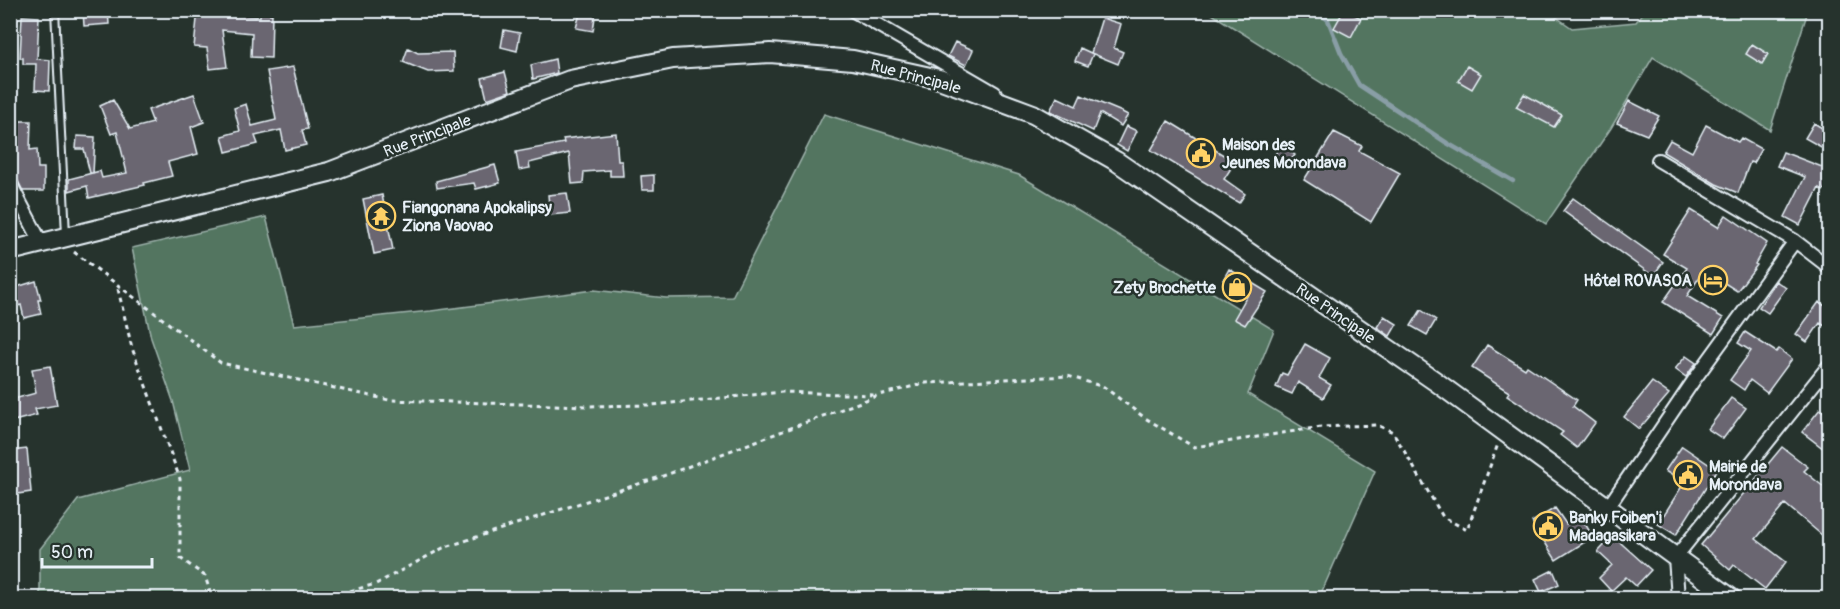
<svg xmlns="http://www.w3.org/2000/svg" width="1840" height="609" viewBox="0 0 1840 609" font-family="Pangolin,sans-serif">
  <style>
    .green { fill: #537560; stroke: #9eb3ac; stroke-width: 1.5 }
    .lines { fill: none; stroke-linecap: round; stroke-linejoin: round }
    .stream { stroke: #899ea6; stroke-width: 4.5 }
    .building { fill: #6a6671; stroke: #e8f1f8; stroke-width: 1.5 }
    .service-casing { stroke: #e8f1f8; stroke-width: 10 }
    .minor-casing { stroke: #e8f1f8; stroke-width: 16 }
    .secondary-casing { stroke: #e8f1f8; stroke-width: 22 }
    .path { stroke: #e8f1f8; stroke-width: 3; stroke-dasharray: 4.5 4.5; stroke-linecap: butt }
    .service { stroke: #26332d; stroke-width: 6 }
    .minor { stroke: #26332d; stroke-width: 12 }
    .secondary { stroke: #26332d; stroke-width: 18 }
    .labels { text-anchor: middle; stroke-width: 5; stroke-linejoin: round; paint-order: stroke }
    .street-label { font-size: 16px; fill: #e8f1f8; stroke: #26332d }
    .poi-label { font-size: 16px; font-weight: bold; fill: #e8f1f8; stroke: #26332d; text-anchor: start }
  </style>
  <rect width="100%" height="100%" fill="#26332d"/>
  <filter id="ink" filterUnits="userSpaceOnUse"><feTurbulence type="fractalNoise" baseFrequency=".0167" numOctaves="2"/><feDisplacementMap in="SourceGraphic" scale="12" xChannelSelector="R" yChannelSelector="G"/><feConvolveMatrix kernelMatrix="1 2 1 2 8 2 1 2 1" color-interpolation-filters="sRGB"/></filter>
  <g filter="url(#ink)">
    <path class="green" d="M1546,10L1572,28L1636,22L1645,11H1808L1770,130L1653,57L1611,128L1546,224L1207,11Z
      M824,114L1019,175L1274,330L1248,394L1375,471L1319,598H40V549L78,500L190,470L173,401L151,338L132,248L266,217L294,325L431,311L594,290L666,298L732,297Z"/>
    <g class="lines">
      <path class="stream" d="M1316,10L1328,20L1341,53L1359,85L1447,143L1513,181"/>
    </g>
    <path class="building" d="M83,10H108L109,24L84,26Z
      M198,10H220V13L260,17V14H272L271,58L251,57L252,33L222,30L227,67L210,69L207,48L194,47Z
      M581,10H596L593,31L576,28Z
      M1344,10L1361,18L1351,37L1334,28Z
      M22,16L39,17L37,59L50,60L49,91L35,90L36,64H23V58H20Z
      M1102,18L1121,24L1114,48L1123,52L1118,64L1091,53Z
      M504,30L520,33L517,51L501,47Z
      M955,42L973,50L966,65L948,56Z
      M1752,44L1768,54L1762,64L1746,54Z
      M408,48L418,53L453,52L454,71L428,72L403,62Z
      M1080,48L1093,54L1088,66L1075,61Z
      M555,59L557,73L533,79L531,65Z
      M1467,66L1481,74L1472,89L1458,81Z
      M293,67L308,129L302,130L306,145L285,150L281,130L255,136L258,144L226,152L222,136L240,131L234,108L246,104L252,126L276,120L267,71Z
      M505,72L510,91L487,99L482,78Z
      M194,94L204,122L191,127L198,154L168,162L172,176L144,183L145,185L89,198L87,186L69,191V179L100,171L102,178L127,173L117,132L111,134L100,106L113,100L130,129L153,123L148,110Z
      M1524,94L1562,115L1554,127L1516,107Z
      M1081,95L1122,112L1128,115L1121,126L1100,113L1093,131L1050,111L1057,97L1076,106Z
      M1629,101L1659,116L1647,135L1617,123Z
      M19,121H31L30,150L37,149L38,168H44V191H23L17,179L10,175V148L17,149Z
      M1168,121L1235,162L1224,179L1245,194L1239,203L1151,150Z
      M1814,123L1830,133V152L1805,138Z
      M1706,125L1738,142L1741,138L1761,149L1753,163L1750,162L1738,193L1716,184L1663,152L1670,140L1692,152Z
      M1126,126L1137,131L1127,151L1117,145Z
      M1334,132L1362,146L1359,151L1400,173L1371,222L1304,180Z
      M616,133L618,161H622L623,176H610V170L584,172L583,183L572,184L569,153L529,163L530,168L519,170L516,152L564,143L563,139Z
      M77,136L95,137L93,173H90L84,149H76Z
      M1282,144L1295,155L1287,165L1274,155Z
      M1783,152L1830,170V181L1823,191L1819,188L1800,225L1785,217L1805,177L1777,166Z
      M495,165L500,183L476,189L474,183L437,188L436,181Z
      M654,175V190H642L641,176Z
      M567,193L570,213L550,215L548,195Z
      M382,195L393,250L374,254L363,199Z
      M1573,198L1663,262L1653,276L1563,211Z
      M1691,210L1718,227L1726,215L1767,243L1755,264L1757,265L1737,291L1704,270L1687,296L1723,318L1713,334L1663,302L1687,268L1663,254Z
      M1229,269L1267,292L1245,325L1234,319L1248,294L1223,280Z
      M36,281L41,300H38L41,314L24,318L21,305L10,308V289Z
      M1776,281L1786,288L1768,313L1759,307Z
      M1819,302L1830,309V329L1820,323L1807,342L1796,334Z
      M1421,310L1436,320L1427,335L1411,326Z
      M1384,316L1397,324L1390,336L1377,327Z
      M1745,332L1776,352L1779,349L1792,359L1767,393L1750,380L1744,390L1730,380L1751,351L1738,343Z
      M1305,344L1330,358L1319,378L1331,385L1323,398L1298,382L1292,394L1276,387L1282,373L1287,375Z
      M1487,345L1525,369L1527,366L1577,400L1573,406L1595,423L1577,448L1560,435L1563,432L1507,395L1509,392L1472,368Z
      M1686,356L1696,363L1686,377L1675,369Z
      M50,366L57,405L35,409L37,415L10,422V400L36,393L32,369Z
      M1652,382L1669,394L1639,429L1624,417Z
      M1731,398L1746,408L1723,439L1708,429Z
      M1820,409L1830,417V441L1824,449L1802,432Z
      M1682,446L1717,470L1676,535L1658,524L1684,483L1665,471Z
      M1782,447L1808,467L1804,471L1830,492V542L1785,504L1756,539L1786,562L1765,589L1734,565L1730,570L1701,545Z
      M27,449L31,492L11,495L10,451Z
      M1555,508L1566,524L1580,515L1593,537L1556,560L1532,522Z
      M1613,536L1651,570L1636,586L1626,577L1611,591L1599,578L1612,565L1598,552Z
      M1553,570L1559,584L1541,592L1535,579Z"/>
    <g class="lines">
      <g class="service-casing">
        <path id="service" d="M55,10L66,235"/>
      </g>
      <g class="minor-casing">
        <path id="minor" d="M852,10L995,93
          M1658,160L1795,241L1830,268
          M10,183L42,244
          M1608,507L1694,380L1795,241
          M1678,598L1675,558L1830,364"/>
      </g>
      <g class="secondary-casing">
        <path id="secondary" d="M10,251L329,172L570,80L673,59L770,53L853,60L939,79L1033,114L1116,161L1435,381L1731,598"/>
      </g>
      <path class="path" d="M74,252L221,363L389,400L586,406L652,405L782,392L875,395
        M118,289L132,348L180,479V558L205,576L212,598
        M324,598L376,584L443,548L663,476L879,395L926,383L1068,376L1104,387L1145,418L1194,447L1321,427L1377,425L1393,432L1443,517L1467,530L1498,444"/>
      <use href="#service" class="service"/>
      <use href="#minor" class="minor"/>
      <use href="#secondary" class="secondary"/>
    </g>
  </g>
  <defs>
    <g id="civic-ring" transform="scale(1.5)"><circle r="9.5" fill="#26332d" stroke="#ffd166" stroke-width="1.5"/><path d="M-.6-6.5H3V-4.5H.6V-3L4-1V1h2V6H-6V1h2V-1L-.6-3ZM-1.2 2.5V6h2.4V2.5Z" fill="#ffd166"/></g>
    <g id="temple-ring" transform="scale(1.5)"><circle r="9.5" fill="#26332d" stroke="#ffd166" stroke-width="1.5"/><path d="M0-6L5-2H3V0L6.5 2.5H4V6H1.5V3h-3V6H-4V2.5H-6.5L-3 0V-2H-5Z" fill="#ffd166"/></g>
    <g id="hotel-ring" transform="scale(1.5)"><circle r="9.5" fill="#26332d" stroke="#ffd166" stroke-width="1.5"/><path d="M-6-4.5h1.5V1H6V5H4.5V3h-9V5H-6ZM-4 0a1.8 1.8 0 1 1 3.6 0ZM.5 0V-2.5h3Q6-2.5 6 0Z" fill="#ffd166"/></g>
    <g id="shop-ring" transform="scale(1.5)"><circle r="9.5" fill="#26332d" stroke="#ffd166" stroke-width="1.5"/><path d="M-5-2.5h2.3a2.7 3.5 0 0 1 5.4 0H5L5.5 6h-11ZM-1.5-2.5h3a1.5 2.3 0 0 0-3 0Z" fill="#ffd166"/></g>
  </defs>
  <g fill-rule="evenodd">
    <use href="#civic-ring" x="1201" y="153"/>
    <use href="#temple-ring" x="381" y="216"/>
    <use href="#hotel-ring" x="1713" y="280"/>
    <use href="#shop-ring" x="1237" y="287"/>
    <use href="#civic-ring" x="1688" y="475"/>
    <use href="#civic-ring" x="1548" y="526"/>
  </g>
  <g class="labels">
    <g class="street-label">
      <text transform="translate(916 76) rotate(15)" y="6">Rue Principale</text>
      <text transform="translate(427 135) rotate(-21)" y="6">Rue Principale</text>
      <text transform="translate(1336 313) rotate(35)" y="6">Rue Principale</text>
    </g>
    <g class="poi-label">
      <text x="1222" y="150">Maison des<tspan x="1222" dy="18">Jeunes Morondava</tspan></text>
      <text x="402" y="213">Fiangonana Apokalipsy<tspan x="402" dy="18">Ziona Vaovao</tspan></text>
      <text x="1692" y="286" text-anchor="end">Hôtel ROVASOA</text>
      <text x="1216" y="293" text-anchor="end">Zety Brochette</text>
      <text x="1709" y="472">Mairie de<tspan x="1709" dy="18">Morondava</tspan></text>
      <text x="1569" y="523">Banky Foiben'i<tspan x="1569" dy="18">Madagasikara</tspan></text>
    </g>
  </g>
  <rect width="1840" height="609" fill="none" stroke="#26332d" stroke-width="36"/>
  <rect x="18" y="18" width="1804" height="573" fill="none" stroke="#e8f1f8" stroke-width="2" filter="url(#ink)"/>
  <path d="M42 558v9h110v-9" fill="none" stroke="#e8f1f8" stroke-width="3"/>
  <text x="51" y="558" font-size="18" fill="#e8f1f8" stroke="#26332d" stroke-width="4.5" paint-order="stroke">50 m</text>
</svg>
